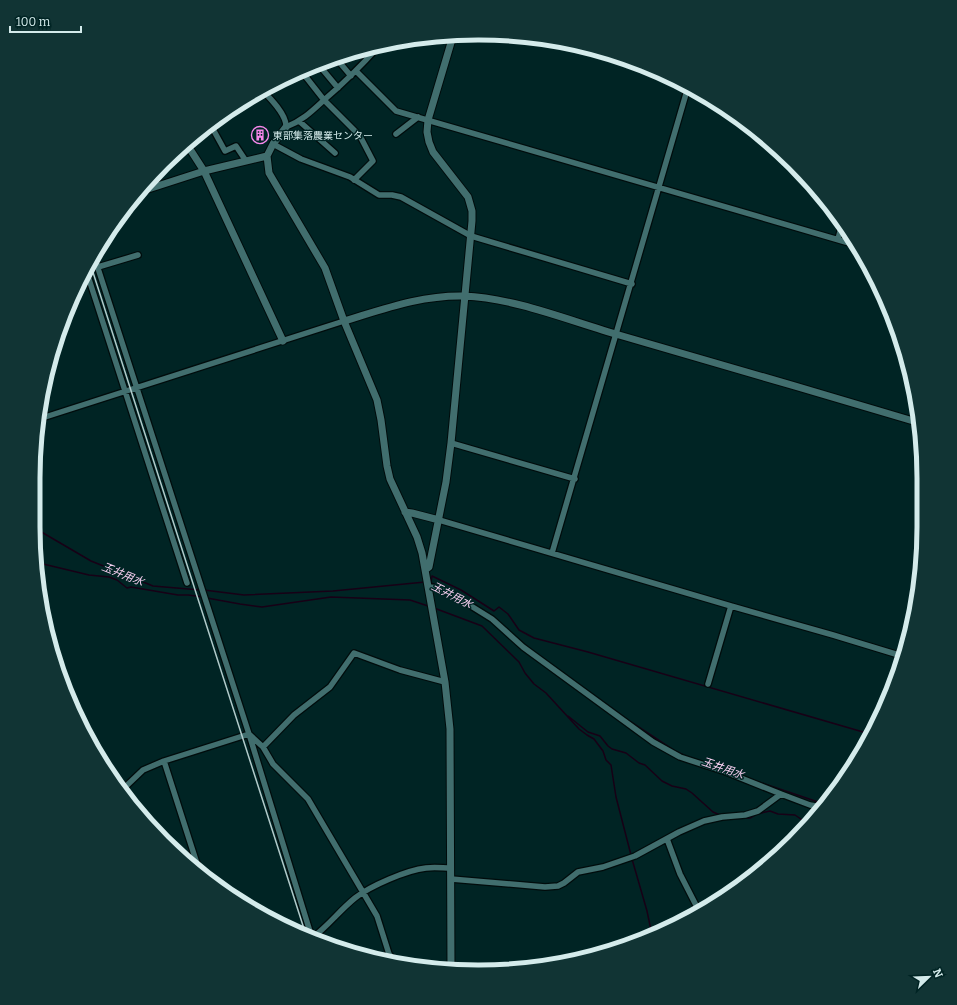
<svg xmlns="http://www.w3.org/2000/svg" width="957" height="1005" viewBox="0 0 957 1005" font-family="Bitter,'Noto Sans JP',serif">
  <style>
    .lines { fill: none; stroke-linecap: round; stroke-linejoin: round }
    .stream { stroke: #170016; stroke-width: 1.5 }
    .minor-casing { stroke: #000c0c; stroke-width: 8 }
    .tertiary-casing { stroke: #000c0c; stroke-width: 9 }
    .minor { stroke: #416e6e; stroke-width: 5.5 }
    .tertiary { stroke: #416e6e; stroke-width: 7 }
    .rail { stroke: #b1caca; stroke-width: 1.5 }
    .labels { text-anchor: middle; stroke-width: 3; stroke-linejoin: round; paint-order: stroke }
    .poi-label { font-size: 10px; fill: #d4ebeb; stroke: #002424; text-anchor: start }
    .water-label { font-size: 11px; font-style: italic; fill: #f7d0f1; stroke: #002424 }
    .rim { fill: none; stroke: #d4ebeb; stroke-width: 5 }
  </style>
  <rect width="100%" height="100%" fill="#002424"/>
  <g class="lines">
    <path class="stream" d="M38,530L91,561L153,586L200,590
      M39,563L89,575L109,577L117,580L127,588L131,587L178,595H188L203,597
      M429,582L438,586
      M431,582L432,576L461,590L494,611L499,607L508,614L519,630L534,638L588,652L870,734
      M204,590L244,595L333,591L425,582
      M207,598L240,604L262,607L331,597L410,600L428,606
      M434,608L482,626L519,662L525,673L534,684L546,693L579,729L587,735L594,739L603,751L606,760L611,765L616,797L631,855
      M501,624L529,648L631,722L675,751L688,757
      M568,716L588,732L600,736L608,746L612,749L626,753L639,763L645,765L662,781L672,786L686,789L692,793L713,812L720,815
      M756,781L824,804
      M726,819L750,818L757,814L770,811L778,814L795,815L808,824
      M632,859L647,911L652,935"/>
    <g class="minor-casing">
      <path id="minor" d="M335,57L351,76
        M318,64L338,88
        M356,71L396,111L856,245
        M302,72L324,100L360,136L373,161L354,180
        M262,90C270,98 287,115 286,127C302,121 312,111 324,100C344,83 361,66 378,47
        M299,121L335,153
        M209,126L214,131L225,151L236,146L246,161
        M396,134L418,117
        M273,144L301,159L350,177L379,195H392L401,197L471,236L632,284
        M838,239L842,224
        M94,256L249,734L312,938
        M98,267L138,255
        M86,270L187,583
        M39,419L344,321
        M451,443L575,479
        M439,520L731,606L833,635L902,656
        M552,553L688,87
        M429,587L439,588L455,596L492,619L523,647L653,742L680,757L726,772L781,794
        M708,684L731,606
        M263,747L294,715L330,687L354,653L400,670L445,682
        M164,761L200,873
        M122,790L143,770L164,761L249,734L263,747L273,764L308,799L377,916L389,954L395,962
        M667,839L680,874L700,913
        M451,879L545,887L558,886L564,883L578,872L603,867L635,856L679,832L704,821L722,817L745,815L758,811L781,794L810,805L822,807
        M246,906L250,905L254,911
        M312,938C328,926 340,910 355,898C370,886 407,870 426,868C434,867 443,868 451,868"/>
    </g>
    <g class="tertiary-casing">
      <path id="tertiary" d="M286,127L273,144L267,156L269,173L325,268L344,321L377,400L381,420L387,466L390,479L417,537L422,553L445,682L450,729L451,968
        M186,143L204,171L283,341
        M139,192L204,171L267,156
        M344,321C384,309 421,295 464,296C515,298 570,321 619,335C719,364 820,393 920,423
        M405,512L412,513L439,520
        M426,569L429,567L446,482L451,443L472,221V211L468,197L433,152L429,142L427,132L428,120L453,36"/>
    </g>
    <use href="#minor" class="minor"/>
    <use href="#tertiary" class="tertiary"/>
    <path class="rail" d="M90,263L306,935"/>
  </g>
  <defs>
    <g id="building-ring" transform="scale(0.9)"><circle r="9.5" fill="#002424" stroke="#f788ec" stroke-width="1.5"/><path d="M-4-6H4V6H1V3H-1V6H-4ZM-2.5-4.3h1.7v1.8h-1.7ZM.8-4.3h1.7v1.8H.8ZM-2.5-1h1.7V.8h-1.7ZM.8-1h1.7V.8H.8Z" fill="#f788ec"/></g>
  </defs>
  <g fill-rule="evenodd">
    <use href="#building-ring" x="260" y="135"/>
  </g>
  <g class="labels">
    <g class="poi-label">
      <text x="273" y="139">東部集落農業センター</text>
    </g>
    <g class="water-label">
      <text transform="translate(123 574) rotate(22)" y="4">玉井用水</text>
      <text transform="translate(452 595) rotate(27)" y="4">玉井用水</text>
      <text transform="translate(723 768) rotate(19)" y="4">玉井用水</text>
    </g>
  </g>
  <path d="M0 0H957V1005H0ZM478 40H479A438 438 0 0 1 917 478V527A438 438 0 0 1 479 965H478A438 438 0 0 1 40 527V478A438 438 0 0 1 478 40Z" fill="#113434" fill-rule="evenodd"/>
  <path class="rim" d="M478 40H479A438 438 0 0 1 917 478V527A438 438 0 0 1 479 965H478A438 438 0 0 1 40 527V478A438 438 0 0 1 478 40Z"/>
  <g transform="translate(929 977) rotate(67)" stroke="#002424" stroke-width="3" paint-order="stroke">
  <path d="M0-3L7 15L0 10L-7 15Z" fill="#d4ebeb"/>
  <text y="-6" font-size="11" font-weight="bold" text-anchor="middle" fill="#d4ebeb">N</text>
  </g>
  <path d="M10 26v6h71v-6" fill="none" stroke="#d4ebeb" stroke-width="2"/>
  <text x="16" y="26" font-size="12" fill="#d4ebeb" stroke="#002424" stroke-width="3" paint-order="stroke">100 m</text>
</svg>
